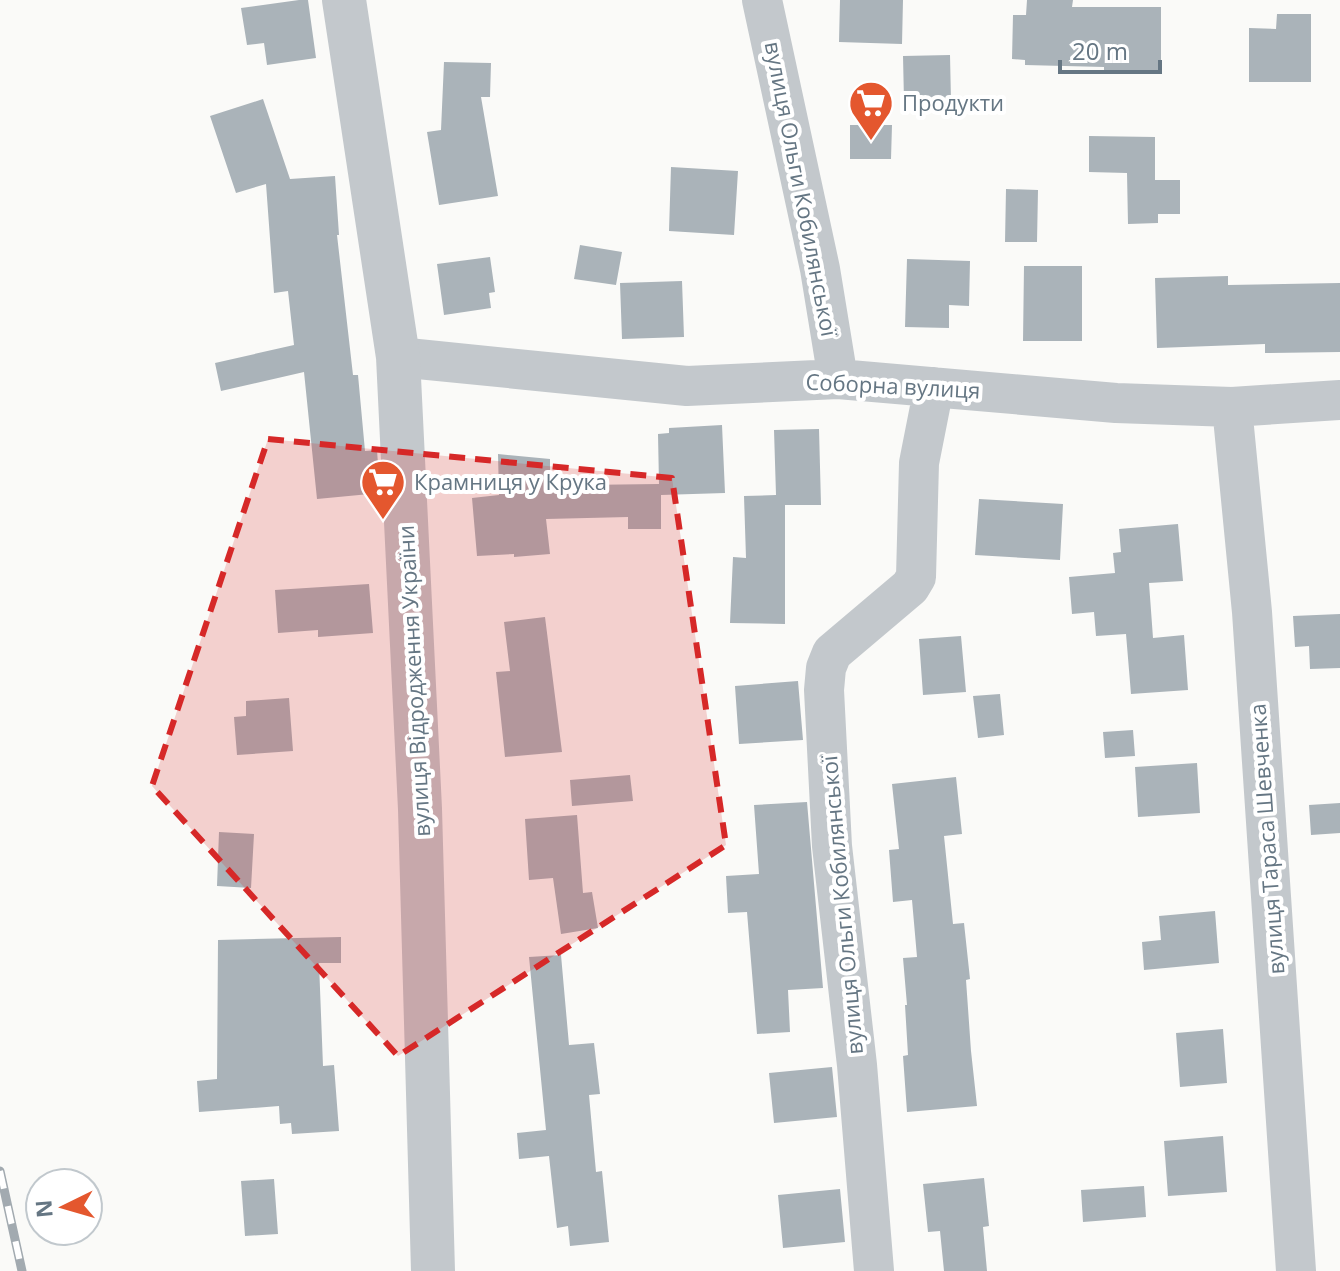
<svg xmlns="http://www.w3.org/2000/svg" width="1340" height="1271" viewBox="0 0 1340 1271" font-family="'Open Sans',sans-serif">
  <style>
    .building { fill: #aab3b9 }
    .lines { fill: none; stroke-linecap: round; stroke-linejoin: round }
    .minor { stroke: #c3c8cc; stroke-width: 40 }
    .tertiary { stroke: #c3c8cc; stroke-width: 44 }
    .rail-casing { stroke: #a2aab0; stroke-width: 9 }
    .rail { stroke: #fff; stroke-width: 6; stroke-dasharray: 18; stroke-linecap: butt }
    .marked { fill: #d62828; fill-opacity: 0.2; stroke: #d62828; stroke-width: 6; stroke-dasharray: 16 10; stroke-linejoin: round }
    .labels { text-anchor: middle; stroke-width: 8; stroke-linejoin: round; paint-order: stroke }
    .poi-label { font-size: 22px; fill: #657683; stroke: #fff; text-anchor: start }
    .street-label { font-size: 22px; fill: #657683; stroke: #fff }
  </style>
  <rect width="100%" height="100%" fill="#fafaf8"/>
  <path class="building" d="M299,0H308L316,58L267,65L264,43L247,45L241,8Z
    M840,0H903L902,44L839,42Z
    M1027,0H1073L1072,7H1161V72H1104V67L1025,65V60L1012,59L1013,15H1026Z
    M1277,14H1311V82H1249V28L1276,29Z
    M950,55L951,101H904L903,56Z
    M444,62L491,63L490,97H481L498,196L439,205L427,132L441,130Z
    M263,99L290,179L335,176L339,235H337L353,375H358L365,451L377,450L380,493L317,499L304,372L221,391L215,363L294,345L288,291L274,293L266,184L236,193L210,116Z
    M850,125H892L891,159H850Z
    M1089,136L1155,137V180H1180V214H1158V223L1128,224L1127,173L1089,172Z
    M671,167L738,171L734,235L669,231Z
    M1006,189L1038,190L1037,242H1005Z
    M580,245L622,252L616,285L574,279Z
    M490,257L495,292L489,293L491,308L444,315L437,264Z
    M907,259L970,261L969,306L949,305V328L905,327Z
    M1024,266H1082V341H1023Z
    M1228,276V285L1340,283V352L1265,353V344L1157,348L1155,278Z
    M682,281L684,337L622,339L620,283Z
    M722,425L725,493L661,495V529H628V517L546,519L550,554L514,557V554L477,556L472,498L499,495L498,454L550,459V478L581,477L582,485L659,484L658,434L669,433V428Z
    M819,429L821,505H785V624L730,623L733,557L746,558L744,496L776,495L774,430Z
    M979,499L1063,504L1060,560L975,555Z
    M1178,524L1183,581L1149,583L1153,638L1184,635L1188,690L1131,694L1126,634L1096,636L1094,612L1072,614L1069,577L1115,573L1113,553L1121,552L1119,529Z
    M369,584L373,633L318,637V630L278,633L275,590Z
    M1340,614V668L1310,669L1309,646L1295,647L1293,616Z
    M545,617L562,752L505,757L496,672L510,671L504,622Z
    M961,636L966,692L923,695L919,639Z
    M798,681L803,740L739,744L735,686Z
    M1000,694L1004,735L978,738L973,696Z
    M289,698L293,751L237,755L234,717L246,716V701Z
    M1133,730L1135,756L1105,758L1103,732Z
    M1197,763L1200,813L1138,817L1135,767Z
    M630,775L633,801L572,806L570,780Z
    M956,777L962,834L944,836L953,924L964,923L970,979L966,980L971,1051L977,1106L907,1112L903,1056L908,1055L905,1005H907L903,958L917,957L912,900L893,902L889,850L899,849L892,784Z
    M807,802L823,988L788,990L790,1032L757,1034L747,912L728,913L726,876L759,874L754,805Z
    M1340,803V833L1311,835L1309,805Z
    M577,815L583,893L592,892L598,928L561,934L553,878L529,880L525,819Z
    M219,832L254,834L251,888L217,886Z
    M1215,911L1219,963L1144,970L1142,942L1161,940L1159,916Z
    M341,937V963H319L323,1066L334,1065L339,1131L292,1134L291,1123L280,1124L279,1106L199,1112L197,1081L217,1079L218,940Z
    M561,955L569,1045L594,1043L600,1094L589,1095L596,1172L602,1171L609,1242L570,1246L568,1226L557,1228L549,1156L519,1159L517,1133L546,1130L529,957Z
    M1223,1029L1227,1083L1180,1087L1176,1033Z
    M832,1067L837,1117L774,1123L769,1073Z
    M1223,1136L1227,1192L1168,1196L1164,1141Z
    M984,1178L989,1226L983,1227L987,1271H944L940,1231L928,1232L923,1184Z
    M274,1179L278,1234L245,1236L241,1181Z
    M1144,1186L1146,1217L1083,1222L1081,1190Z
    M840,1189L845,1242L783,1248L778,1195Z"/>
  <g class="lines">
    <path class="minor" d="M762,0L820,269L838,379
      M398,357L687,386L838,379L1116,403L1232,407L1340,400
      M1232,407L1252,612L1296,1271
      M874,1271L857,1065L832,846L824,690L826,668L832,653L910,587L916,577L919,463L934,387"/>
    <path class="tertiary" d="M344,0L398,357L420,809L433,1271"/>
    <g class="rail-casing">
      <path id="rail" d="M0,1171L22,1271"/>
    </g>
    <use href="#rail" class="rail"/>
  </g>
  <path class="marked" d="M268,439L672,478L726,845L398,1056L152,786Z"/>
  <defs>
    <g id="supermarket-pin" transform="scale(2.3)"><path d="M0 17L-7.5 6A9.5 9.5 0 1 1 7.5 6Z" fill="#e4572e" stroke="#fff"/><path d="M-6-5.5h2.5l.6 2H6L4.5 2H-2.5L-4.4-4H-6ZM-1.5 3.2a1.3 1.3 0 1 0 .1 0ZM3 3.2a1.3 1.3 0 1 0 .1 0Z" fill="#fff"/></g>
  </defs>
  <g fill-rule="evenodd">
    <use href="#supermarket-pin" x="871" y="103"/>
    <use href="#supermarket-pin" x="383" y="482"/>
  </g>
  <g class="labels">
    <g class="poi-label">
      <text x="902" y="111">Продукти</text>
      <text x="414" y="490">Крамниця у Крука</text>
    </g>
    <g class="street-label">
      <text transform="translate(801 189) rotate(79)" y="8">вулиця Ольги Кобилянської</text>
      <text transform="translate(893 386) rotate(3)" y="8">Соборна вулиця</text>
      <text transform="translate(414 681) rotate(-93)" y="8">вулиця Відродження України</text>
      <text transform="translate(1267 839) rotate(-94)" y="8">вулиця Тараса Шевченка</text>
      <text transform="translate(842 905) rotate(-95)" y="8">вулиця Ольги Кобилянської</text>
    </g>
  </g>
  <g transform="translate(64 1207) rotate(265)"><circle r="38" fill="#ffffff" stroke="#c1c8cd" stroke-width="2"/>
  <path d="M0-6L14 30L0 20L-14 30Z" fill="#e4572e"/>
  <text y="-12" font-size="22" font-weight="bold" text-anchor="middle" fill="#657683">N</text>
  </g>
  <path d="M1060 60v12h100v-12" fill="none" stroke="#657683" stroke-width="4"/>
  <text x="1072" y="60" font-size="24" fill="#657683" stroke="#ffffff" stroke-width="6" paint-order="stroke">20 m</text>
</svg>
